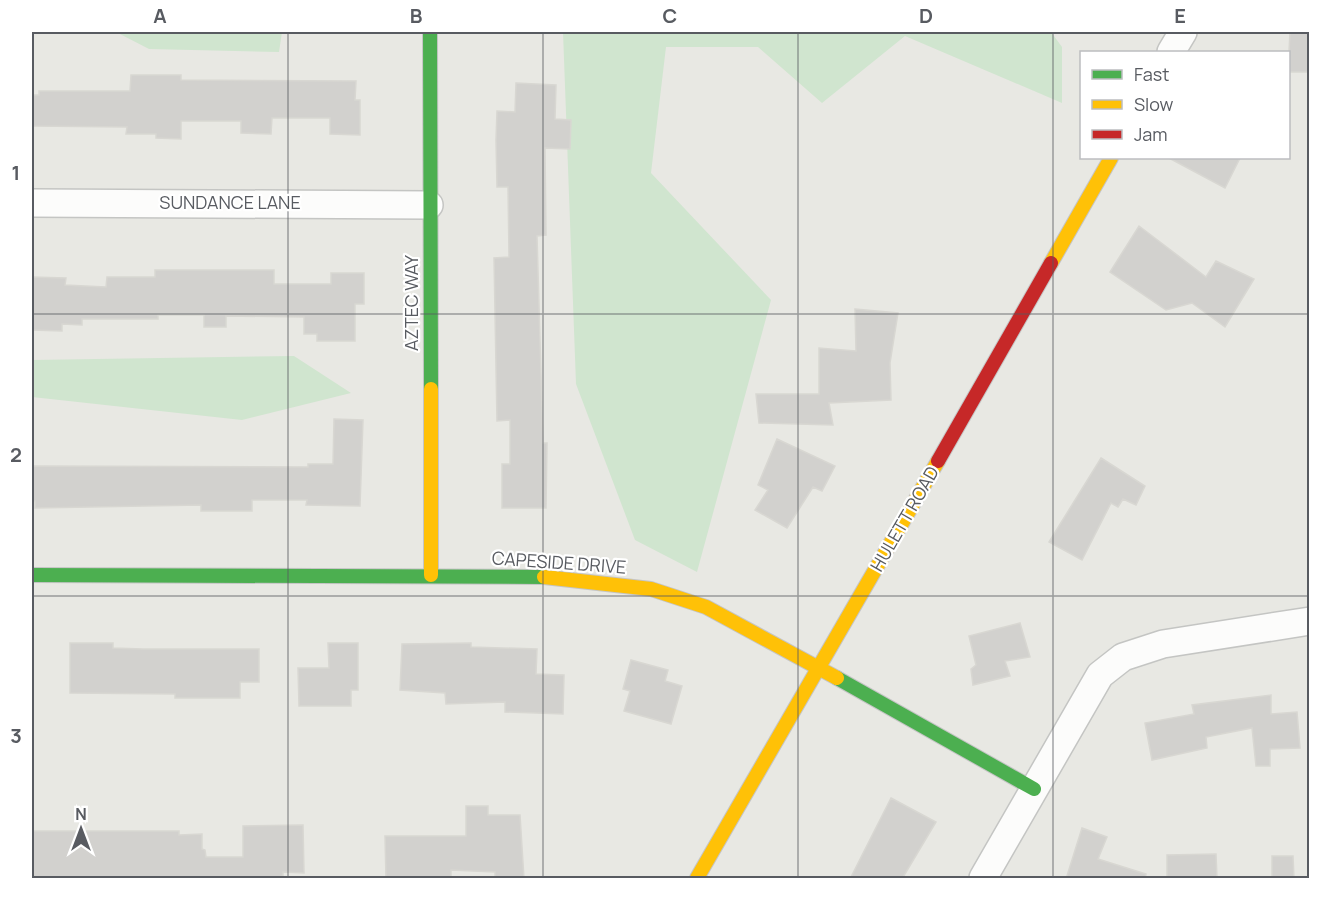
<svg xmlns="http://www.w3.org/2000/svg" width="1341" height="910" viewBox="0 0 1341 910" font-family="Manrope,sans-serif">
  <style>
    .green { fill: #d0e5cf }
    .building { fill: #d2d1ce; stroke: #d8d7d2; stroke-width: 1.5 }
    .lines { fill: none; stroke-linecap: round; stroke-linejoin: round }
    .street-casing { stroke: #c4c5c3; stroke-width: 30 }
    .fast-casing { stroke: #c5c5c5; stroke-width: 16 }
    .slow-casing { stroke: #c5c5c5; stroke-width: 16 }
    .jam-casing { stroke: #c5c5c5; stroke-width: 16 }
    .street { stroke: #fcfcfb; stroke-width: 27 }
    .fast { stroke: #4caf50; stroke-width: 14 }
    .slow { stroke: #ffc107; stroke-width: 14 }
    .jam { stroke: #c62828; stroke-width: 14 }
    .grid { fill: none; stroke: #585b61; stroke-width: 1.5; stroke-opacity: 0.55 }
    .labels { text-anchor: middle; stroke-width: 4.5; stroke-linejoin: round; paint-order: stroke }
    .street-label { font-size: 18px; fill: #585b61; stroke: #fff }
    .neatline { fill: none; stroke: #585b61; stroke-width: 2 }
    .grid-label { font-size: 20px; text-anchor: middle; font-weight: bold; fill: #585b61 }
  </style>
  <rect width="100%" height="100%" fill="#e8e8e3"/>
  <path class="green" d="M116,32H282L279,52L149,49Z
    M563,32H1051L1062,47V103L905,36L822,103L758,47H666L651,173L771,300L697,572L635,540L576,384Z
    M294,356L351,393L242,420L32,397V360Z"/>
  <path class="building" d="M1290,32H1310V72H1288Z
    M131,75H181V80L356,81L355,100H360V135L330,134V118H272L271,134L241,133V121H181V139L156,138V134H126L127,127L32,126V95H39V91H130Z
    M516,83L556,85L555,119L571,120L570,149L545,148L546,235L537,236L543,443H547L546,508H502V464H510V420L497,421L494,258L509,257L508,187H497L496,140L497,111L515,112Z
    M1169,158H1240L1225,188Z
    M1139,226L1206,277L1216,261L1254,279L1225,327L1192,303L1166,310L1110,272Z
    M155,270H274V284H331V273H364V304H355V341H317V334H304V317L226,316V327H204V315H158V319H82V325L62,324V331L32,330V277L66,278L65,285L106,287L107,277H155Z
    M855,309L898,313L890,363L891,400L829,403L833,425L759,423L756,394H819V348L856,351Z
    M334,419L363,420L360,506L306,505L307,500H252V511H201V505L35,508V501H32V466L308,467V464H333Z
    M777,439L835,466L822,491L813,487L787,528L755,510L768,490L758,485Z
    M1101,458L1145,486L1136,505L1123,499L1118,507L1111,503L1082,560L1049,542Z
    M1020,623L1030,657L1005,661L1010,676L973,685L971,669L976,665L969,636Z
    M70,643H113V648L143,649H259V682H240V698H175V694L70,693Z
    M328,643H358V690H351V706H299L298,668H329Z
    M471,643V647L537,649L536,674L564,675L563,714L505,712V702L446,704L445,693L400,690L402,644Z
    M631,660L668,670L665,681L682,686L671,724L624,711L630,691L623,689Z
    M1271,695V714L1297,712L1300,748L1270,749V766H1256L1252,728L1206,737L1207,748L1152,760L1145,723L1194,714L1192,705Z
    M891,798L936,822L902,879H850Z
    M466,806H488V815H520L524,879H495V872L451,870V879H386L385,836H466Z
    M303,825L304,873L283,872V876L271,879H32V831H179V835L202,834V849L205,850L206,857H243V826Z
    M1082,828L1107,837L1098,859L1146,874L1145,879H1066Z
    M1216,854L1217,879H1167V855Z
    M1272,856H1293L1294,879H1272Z"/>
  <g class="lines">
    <g class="street-casing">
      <path id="street" d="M1171,52L1183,32
        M32,203L429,205
        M983,878L1100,675L1123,657L1163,644L1310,621"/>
    </g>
    <g class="fast-casing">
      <path id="fast" d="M430,32L431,389
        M32,575L544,577
        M837,678L1034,789"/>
    </g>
    <g class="slow-casing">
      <path id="slow" d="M1051,263L1111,158
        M431,389V575
        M544,577L651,589L706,607L837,678
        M697,878L938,461"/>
    </g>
    <g class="jam-casing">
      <path id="jam" d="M938,461L1051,263"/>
    </g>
    <use href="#street" class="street"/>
    <use href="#fast" class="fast"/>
    <use href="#slow" class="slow"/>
    <use href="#jam" class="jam"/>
  </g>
  <path class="grid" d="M288,32V878M543,32V878M798,32V878M1053,32V878M32,314H1310M32,596H1310"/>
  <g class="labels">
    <g class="street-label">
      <text x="230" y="209">SUNDANCE LANE</text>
      <text transform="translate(412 303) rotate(-90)" y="6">AZTEC WAY</text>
      <text transform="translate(905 519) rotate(-60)" y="6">HULETT ROAD</text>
      <text transform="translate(559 563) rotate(4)" y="6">CAPESIDE DRIVE</text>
    </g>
  </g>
  <rect width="1341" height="910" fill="none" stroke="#ffffff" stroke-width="66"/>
  <rect x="1080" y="51" width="210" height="108" fill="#ffffff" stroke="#bcbdc0" stroke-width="1.5"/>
  <rect x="1092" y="70" width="30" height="9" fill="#4caf50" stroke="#bcbdc0" stroke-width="1.5"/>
  <text x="1134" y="81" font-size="18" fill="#585b61">Fast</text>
  <rect x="1092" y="100" width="30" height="9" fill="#ffc107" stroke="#bcbdc0" stroke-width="1.5"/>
  <text x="1134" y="111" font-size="18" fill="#585b61">Slow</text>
  <rect x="1092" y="130" width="30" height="9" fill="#c62828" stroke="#bcbdc0" stroke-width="1.5"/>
  <text x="1134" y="141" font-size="18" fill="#585b61">Jam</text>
  <g transform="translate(81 829)" stroke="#ffffff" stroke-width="4.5" paint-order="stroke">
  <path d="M0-4.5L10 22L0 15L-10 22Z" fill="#585b61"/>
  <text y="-9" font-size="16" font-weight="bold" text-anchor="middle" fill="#585b61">N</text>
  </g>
  <rect x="33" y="33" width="1275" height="844" class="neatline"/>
  <g class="grid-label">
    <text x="160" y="23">A</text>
    <text x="416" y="23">B</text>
    <text x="670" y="23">C</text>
    <text x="926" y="23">D</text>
    <text x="1180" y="23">E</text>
    <text x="16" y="180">1</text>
    <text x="16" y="462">2</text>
    <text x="16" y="743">3</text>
  </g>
</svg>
